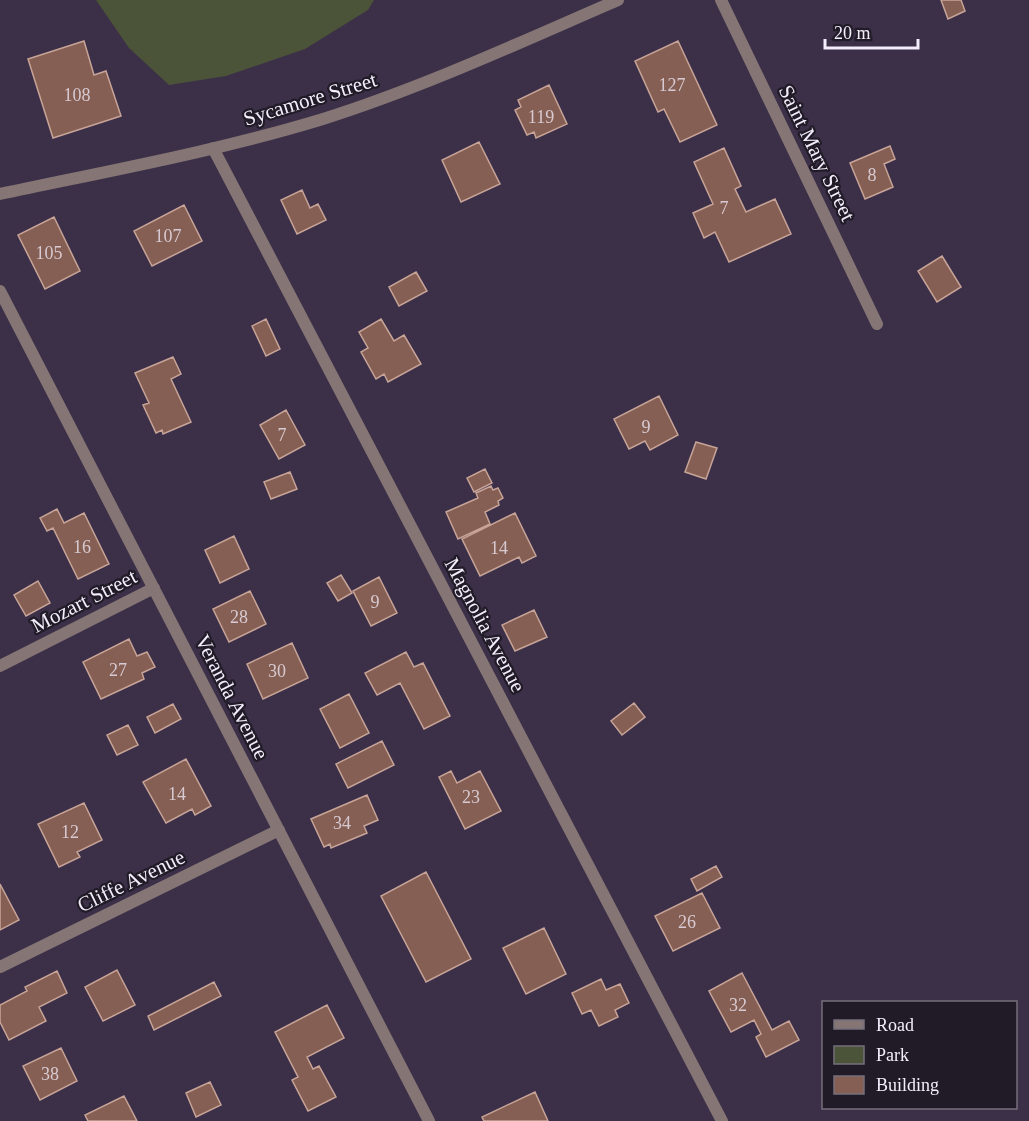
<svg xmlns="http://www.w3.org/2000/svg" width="1029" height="1121" viewBox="0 0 1029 1121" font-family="Georgia,serif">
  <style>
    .green { fill: #4b5338 }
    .building { fill: #855f53; stroke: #c8a498; stroke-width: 1.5 }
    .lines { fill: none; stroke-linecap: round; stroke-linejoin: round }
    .minor { stroke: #857574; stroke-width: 12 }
    .labels { text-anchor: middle; stroke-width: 4.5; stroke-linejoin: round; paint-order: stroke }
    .number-label { font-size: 18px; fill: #d8cad2 }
    .street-label { font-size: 21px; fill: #f4edfd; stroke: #201b26 }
  </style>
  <rect width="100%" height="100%" fill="#3c3049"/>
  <path class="green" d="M96,0H374L368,10L305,49L226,76L169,85L129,48Z"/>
  <path class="building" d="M941,0H961L965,11L948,19Z
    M84,41L94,75L106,71L121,116L53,138L28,59Z
    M678,41L717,125L680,142L664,109L658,112L635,61Z
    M549,85L567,124L536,138L534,132L527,135L515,110L521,107L518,100Z
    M479,142L500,184L461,202L442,160Z
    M890,146L895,159L884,164L893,187L865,199L850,163Z
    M724,148L741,186L735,189L746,212L775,199L791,234L729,262L715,232L704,238L693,213L713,204L694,162Z
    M302,190L310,208L318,204L326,220L297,234L281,200Z
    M184,205L202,241L152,266L134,231Z
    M54,217L80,271L45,289L18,235Z
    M942,256L961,287L937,302L918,271Z
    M416,272L427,291L399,306L389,287Z
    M266,319L280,349L266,356L252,326Z
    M381,319L394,341L404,335L421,364L388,382L384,374L376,379L361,352L368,348L359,332Z
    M173,357L181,374L171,379L191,422L163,434L162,430L156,433L143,405L149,403L135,373Z
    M659,396L678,435L650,450L645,441L629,449L614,419Z
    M286,410L305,445L279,459L260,425Z
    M696,442L717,448L706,479L685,472Z
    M485,469L492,483L474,492L467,478Z
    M290,472L297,489L271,499L264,482Z
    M491,486L493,490L498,488L503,498L498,501L499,505L485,512L490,524L458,539L446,512L478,498L476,493Z
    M57,509L64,523L84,513L109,564L78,579L53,528L47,531L40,518Z
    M515,513L536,556L522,563L519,557L480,576L462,539Z
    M234,536L249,569L220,583L205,550Z
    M341,575L352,593L338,601L327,583Z
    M379,577L397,613L371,626L353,591Z
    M38,581L50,603L26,616L14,595Z
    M250,591L266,624L229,642L213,609Z
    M534,610L547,637L515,651L502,625Z
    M129,639L137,656L147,652L155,667L142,673L144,679L101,699L83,662Z
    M292,643L308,678L263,699L247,664Z
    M406,652L414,667L423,663L450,716L424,729L400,683L377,695L365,673Z
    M349,694L369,733L340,748L320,709Z
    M634,703L645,717L622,735L611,721Z
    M173,704L181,719L155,733L147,717Z
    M128,725L138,745L117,755L107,735Z
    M382,741L394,765L348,788L336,764Z
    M186,759L211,806L195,815L192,809L166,823L143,782Z
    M451,771L457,783L480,771L501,811L465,829L439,777Z
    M367,795L378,820L364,826L367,833L331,848L330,844L324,847L311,819Z
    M84,803L102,840L77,852L80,857L59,867L38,824Z
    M716,866L722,877L697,891L691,879Z
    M426,872L471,959L426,982L381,896Z
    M0,884L19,920L0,930Z
    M702,893L720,928L673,951L655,916Z
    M544,928L566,974L526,994L503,948Z
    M117,970L135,1005L103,1021L85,987Z
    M57,971L67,993L39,1007L46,1021L9,1040L0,1022V1005L27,991L25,987Z
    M742,973L772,1030L789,1021L799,1040L766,1057L756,1037L761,1034L754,1020L731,1032L709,991Z
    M601,979L606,990L620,984L629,1003L615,1010L618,1017L599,1026L591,1010L582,1014L572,993Z
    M214,982L221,996L154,1030L148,1016Z
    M327,1005L344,1038L307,1057L313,1069L319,1066L336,1097L308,1111L292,1080L298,1077L275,1032Z
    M61,1048L77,1081L40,1100L23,1066Z
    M210,1082L221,1105L196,1117L186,1093Z
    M535,1092L548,1121H484L482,1117Z
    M124,1096L137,1121H88L85,1115Z"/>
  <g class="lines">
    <path class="minor" d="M721,0L877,324
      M213,148L722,1121
      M0,194C108,171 218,151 323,119C424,87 521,42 618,0
      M0,291L429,1121
      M0,666L154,588
      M0,967L279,830"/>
  </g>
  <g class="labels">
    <g class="number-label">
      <text x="672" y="91">127</text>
      <text x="77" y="101">108</text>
      <text x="541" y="123">119</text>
      <text x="872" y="181">8</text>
      <text x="724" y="214">7</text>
      <text x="168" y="242">107</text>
      <text x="49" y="259">105</text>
      <text x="646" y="433">9</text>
      <text x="282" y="441">7</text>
      <text x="82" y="553">16</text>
      <text x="499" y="554">14</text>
      <text x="375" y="608">9</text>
      <text x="239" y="623">28</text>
      <text x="118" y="676">27</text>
      <text x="277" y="677">30</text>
      <text x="177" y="800">14</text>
      <text x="471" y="803">23</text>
      <text x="342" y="829">34</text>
      <text x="70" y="838">12</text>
      <text x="687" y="928">26</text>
      <text x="738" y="1011">32</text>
      <text x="50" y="1080">38</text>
    </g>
    <g class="street-label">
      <text transform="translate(310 99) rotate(-17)" y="7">Sycamore Street</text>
      <text transform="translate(817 153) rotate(64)" y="7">Saint Mary Street</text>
      <text transform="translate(84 601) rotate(-27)" y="7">Mozart Street</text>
      <text transform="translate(485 625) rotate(62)" y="7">Magnolia Avenue</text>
      <text transform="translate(232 697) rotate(63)" y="7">Veranda Avenue</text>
      <text transform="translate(131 881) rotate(-26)" y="7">Cliffe Avenue</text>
    </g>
  </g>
  <rect x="822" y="1001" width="195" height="108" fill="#201b26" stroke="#756f7c" stroke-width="1.5"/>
  <rect x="834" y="1020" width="30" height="9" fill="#857574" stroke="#756f7c" stroke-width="1.5"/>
  <text x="876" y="1031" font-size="18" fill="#f4edfd">Road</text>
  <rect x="834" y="1046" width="30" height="18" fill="#4b5338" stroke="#756f7c" stroke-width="1.5"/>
  <text x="876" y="1061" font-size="18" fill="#f4edfd">Park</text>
  <rect x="834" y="1076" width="30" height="18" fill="#855f53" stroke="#756f7c" stroke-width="1.5"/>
  <text x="876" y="1091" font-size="18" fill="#f4edfd">Building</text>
  <path d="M825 39v9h93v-9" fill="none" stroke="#f4edfd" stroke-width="3"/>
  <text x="834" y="39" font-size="18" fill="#f4edfd" stroke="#201b26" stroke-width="4.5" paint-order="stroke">20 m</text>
</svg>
